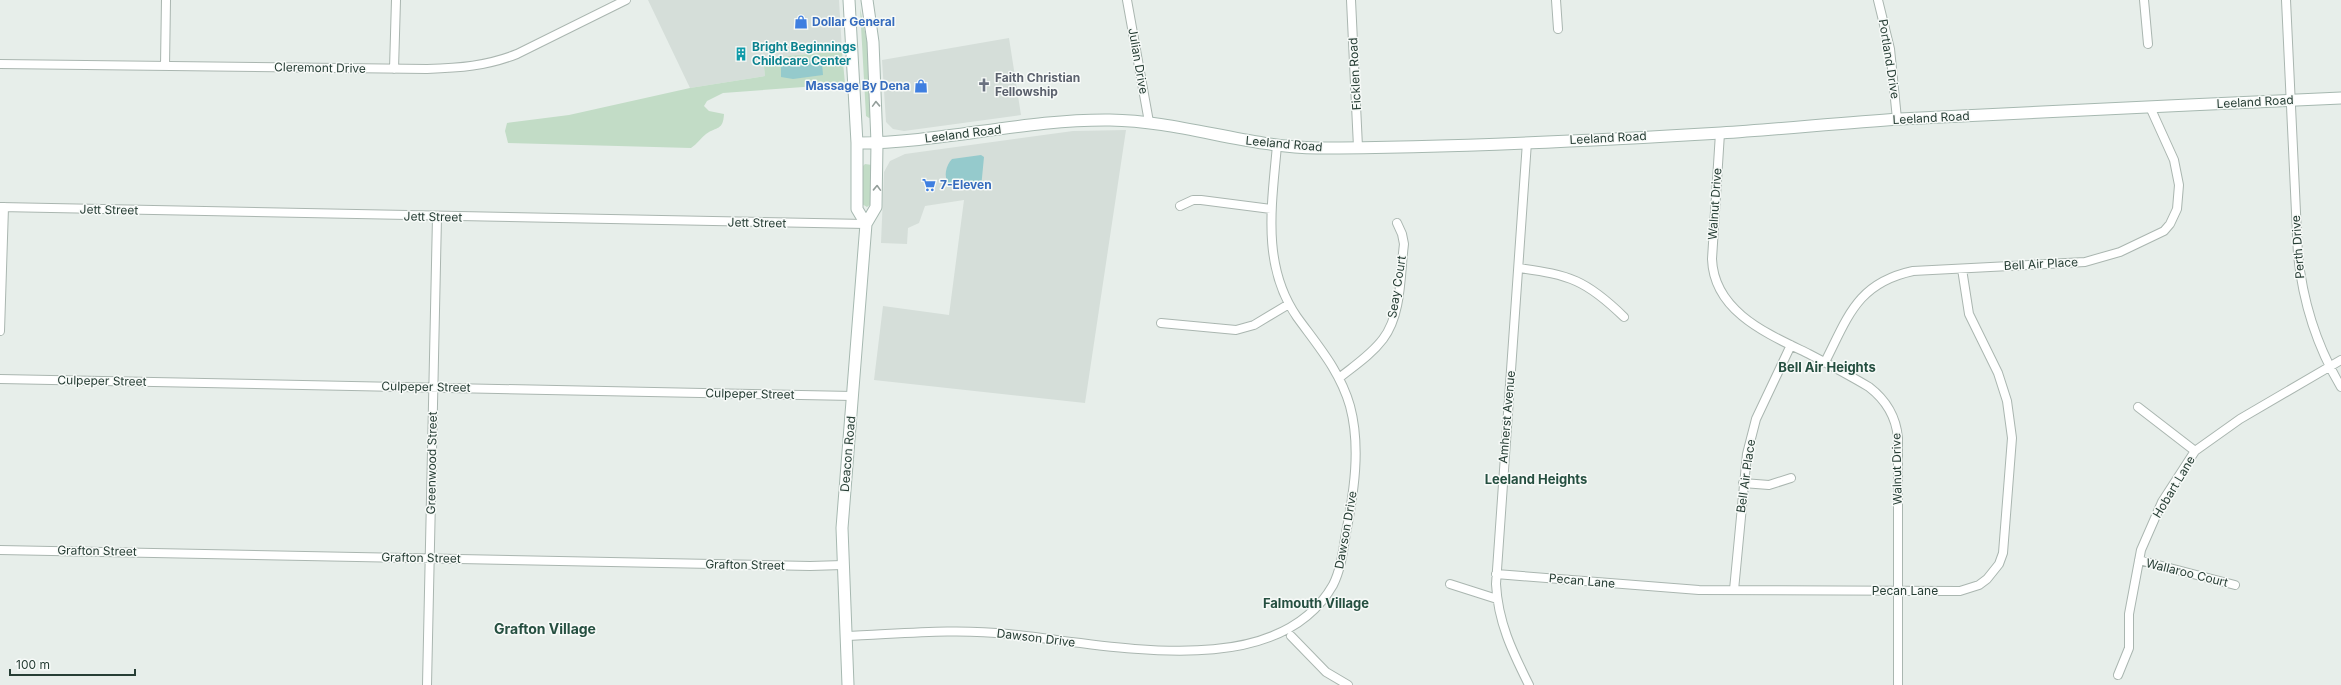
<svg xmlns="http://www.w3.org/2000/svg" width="2341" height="685" viewBox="0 0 2341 685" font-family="Inter,sans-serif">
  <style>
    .built { fill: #d5ded9 }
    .green { fill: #c2dcc6 }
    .water { fill: #95cacc }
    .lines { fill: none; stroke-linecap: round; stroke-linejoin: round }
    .street-casing { stroke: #aab6b0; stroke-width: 10 }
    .secondary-casing { stroke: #a6b8b0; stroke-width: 13 }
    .street { stroke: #fff; stroke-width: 8 }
    .secondary { stroke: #fff; stroke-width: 11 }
    .oneway { stroke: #939e9a }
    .labels { text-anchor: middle; stroke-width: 3; stroke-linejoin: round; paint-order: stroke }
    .shop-label { font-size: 12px; font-weight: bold; fill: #366cbe; stroke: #f7faf8; text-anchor: start }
    .culture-label { font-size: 12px; font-weight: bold; fill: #0d838f; stroke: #f7faf8; text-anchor: start }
    .street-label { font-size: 12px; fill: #273e35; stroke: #f7faf8 }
    .worship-label { font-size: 12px; font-weight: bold; fill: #5b616d; stroke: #f7faf8; text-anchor: start }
    .neighbourhood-label { font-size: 13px; font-weight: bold; fill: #254f40; stroke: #f7faf8 }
    .quarter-label { font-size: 14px; font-weight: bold; fill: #254f40; stroke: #f7faf8 }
  </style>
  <rect width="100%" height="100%" fill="#e7eeea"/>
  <path class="built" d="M648,0H839L842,51L763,58L765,76L690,88Z
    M1009,38L1021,115L904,131L893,129L886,122L882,60Z
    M1126,130L1085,403L874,380L883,306L949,315L964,200L925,206L919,223L908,228L907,244L881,243L884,172L890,161L905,154L1073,131Z"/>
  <path class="green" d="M860,8L869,51L871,117L869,118L866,116Z
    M842,51L845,84L723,93L707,101L704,106L709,111L724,114C723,131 717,126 706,134C701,138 697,144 691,148L508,143L505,131L507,123L569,115L690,88L765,76L763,58Z
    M865,164L872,165L871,204L867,207L862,204L861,168Z"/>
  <path class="water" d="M812,60L822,63L823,75L793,79L781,77V67L797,61Z
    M981,155L984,157L981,188L949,184C943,177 946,165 952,159Z"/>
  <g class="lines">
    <g class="street-casing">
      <path id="street" d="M1127,0L1149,122
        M1351,0L1358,147
        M1556,0L1558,29
        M1878,0L1890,49L1897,119
        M2144,0L2148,44
        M2286,0L2298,255C2303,303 2316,345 2341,387
        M0,64L427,69C459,68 487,66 517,54L626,0
        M165,66L166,0
        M394,69L396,0
        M1720,133L1712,259C1714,312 1768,334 1809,354C1830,365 1849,375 1869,387C1886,400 1896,416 1898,438V685
        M1527,142L1496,584C1498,622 1512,651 1529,685
        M1180,206L1193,200H1201L1271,209
        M0,207L866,224
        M1519,268C1570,275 1586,280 1624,317
        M1161,323L1236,330L1254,325L1289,304
        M0,331L4,207
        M1825,362C1848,317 1857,283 1913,271L2085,262L2120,252L2164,231L2170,224L2177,209L2179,185L2174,160L2150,107
        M1339,378C1354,366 1371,355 1383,339C1402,314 1400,275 1404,244L1402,234L1397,223
        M0,379L853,396
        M2138,407L2195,451
        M1743,483L1769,485L1791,478
        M0,550L810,566L843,565
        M2139,560L2235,585
        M1496,574L1699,590L1960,591L1979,585L1987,579L1999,564L2003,553L2012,438L2007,401L1998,373L1969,314L1962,269
        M1450,584L1497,599
        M1734,590L1747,454L1756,419L1791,345
        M845,636C899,634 955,628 1008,634C1108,644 1276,685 1333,585C1341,569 1343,551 1346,533C1354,492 1361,447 1350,406C1340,371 1318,346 1297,317C1261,265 1272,204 1277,145
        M1291,636L1326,672L1348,685
        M2118,675L2129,648V614L2141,550L2162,502L2195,451L2240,419L2341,360
        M427,685L437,217"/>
    </g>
    <g class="secondary-casing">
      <path id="secondary" d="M849,0L857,143V209L866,224
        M857,143C941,143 1025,119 1110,120C1180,121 1247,147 1317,148C1451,148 1587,141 1721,133C1781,129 1840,123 1900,119C2047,111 2194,105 2341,98
        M848,685L842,528L866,224L876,207L877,143L873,42L867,0"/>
    </g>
    <use href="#street" class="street"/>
    <use href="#secondary" class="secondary"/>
  </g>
  <defs><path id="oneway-chevron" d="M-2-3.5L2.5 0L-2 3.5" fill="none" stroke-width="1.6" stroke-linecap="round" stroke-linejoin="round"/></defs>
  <g class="oneway">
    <use href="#oneway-chevron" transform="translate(876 104) rotate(-92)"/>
    <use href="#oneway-chevron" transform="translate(877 188) rotate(-88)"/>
  </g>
  <defs>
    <g id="shop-bare" transform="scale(1.08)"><path d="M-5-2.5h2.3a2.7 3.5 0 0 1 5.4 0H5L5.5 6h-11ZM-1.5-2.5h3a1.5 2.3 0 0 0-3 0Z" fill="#3f7fe0" stroke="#f7faf8" stroke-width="2.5" paint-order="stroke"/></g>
    <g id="building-bare" transform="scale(1.08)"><path d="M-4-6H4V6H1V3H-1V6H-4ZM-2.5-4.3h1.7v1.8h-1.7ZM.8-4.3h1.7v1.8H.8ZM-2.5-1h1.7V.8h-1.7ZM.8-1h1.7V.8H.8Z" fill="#0f9aa8" stroke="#f7faf8" stroke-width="2.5" paint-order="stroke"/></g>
    <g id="church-bare" transform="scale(1.08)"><path d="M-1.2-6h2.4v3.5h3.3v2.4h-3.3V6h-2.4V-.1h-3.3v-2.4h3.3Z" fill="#6b7280" stroke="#f7faf8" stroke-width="2.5" paint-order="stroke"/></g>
    <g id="supermarket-bare" transform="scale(1.08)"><path d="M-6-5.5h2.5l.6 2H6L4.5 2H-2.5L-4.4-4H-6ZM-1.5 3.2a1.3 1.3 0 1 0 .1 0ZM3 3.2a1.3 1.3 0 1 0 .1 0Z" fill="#3f7fe0" stroke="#f7faf8" stroke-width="2.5" paint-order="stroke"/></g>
  </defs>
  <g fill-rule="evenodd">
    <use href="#shop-bare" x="801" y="22"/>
    <use href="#building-bare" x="741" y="54"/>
    <use href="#church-bare" x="984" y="85"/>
    <use href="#shop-bare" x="921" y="86"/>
    <use href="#supermarket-bare" x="929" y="185"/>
  </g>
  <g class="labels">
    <g class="shop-label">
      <text x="812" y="26">Dollar General</text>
      <text x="910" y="90" text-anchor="end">Massage By Dena</text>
      <text x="940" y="189">7-Eleven</text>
    </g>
    <g class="culture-label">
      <text x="752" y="51">Bright Beginnings<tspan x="752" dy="14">Childcare Center</tspan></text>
    </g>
    <g class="street-label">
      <text transform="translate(1889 59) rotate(81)" y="4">Portland Drive</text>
      <text transform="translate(1138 61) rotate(80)" y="4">Julian Drive</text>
      <text transform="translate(320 68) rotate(1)" y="4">Cleremont Drive</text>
      <text transform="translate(1355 74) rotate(-93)" y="4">Ficklen Road</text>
      <text transform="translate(2255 102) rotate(-3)" y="4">Leeland Road</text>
      <text transform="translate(1931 118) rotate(-3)" y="4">Leeland Road</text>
      <text transform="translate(963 134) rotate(-7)" y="4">Leeland Road</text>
      <text transform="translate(1608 138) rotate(-3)" y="4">Leeland Road</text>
      <text transform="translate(1284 144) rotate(5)" y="4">Leeland Road</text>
      <text transform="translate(1715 204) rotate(-86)" y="4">Walnut Drive</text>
      <text transform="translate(109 210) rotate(1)" y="4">Jett Street</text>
      <text transform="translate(433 217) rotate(1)" y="4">Jett Street</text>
      <text transform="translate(757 223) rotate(1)" y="4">Jett Street</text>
      <text transform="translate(2298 247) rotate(-94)" y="4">Perth Drive</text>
      <text transform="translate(2041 264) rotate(-3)" y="4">Bell Air Place</text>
      <text transform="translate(1397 287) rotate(-81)" y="4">Seay Court</text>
      <text transform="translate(102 381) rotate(1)" y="4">Culpeper Street</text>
      <text transform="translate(426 387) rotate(1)" y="4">Culpeper Street</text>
      <text transform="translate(750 394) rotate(1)" y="4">Culpeper Street</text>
      <text transform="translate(1507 417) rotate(-85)" y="4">Amherst Avenue</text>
      <text transform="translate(848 454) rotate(-85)" y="4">Deacon Road</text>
      <text transform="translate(432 463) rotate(-89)" y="4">Greenwood Street</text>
      <text transform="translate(1897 469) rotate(-91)" y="4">Walnut Drive</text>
      <text transform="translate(1746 476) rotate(-82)" y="4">Bell Air Place</text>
      <text transform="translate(2174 487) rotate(-59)" y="4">Hobart Lane</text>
      <text transform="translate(1346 530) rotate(-80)" y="4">Dawson Drive</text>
      <text transform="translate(97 551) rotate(1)" y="4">Grafton Street</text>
      <text transform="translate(421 558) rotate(1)" y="4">Grafton Street</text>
      <text transform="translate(745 565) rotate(1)" y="4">Grafton Street</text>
      <text transform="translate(2187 573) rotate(14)" y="4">Wallaroo Court</text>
      <text transform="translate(1582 581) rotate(5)" y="4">Pecan Lane</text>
      <text x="1905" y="595">Pecan Lane</text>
      <text transform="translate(1036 638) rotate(7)" y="4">Dawson Drive</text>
    </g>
    <g class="worship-label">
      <text x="995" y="82">Faith Christian<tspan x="995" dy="14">Fellowship</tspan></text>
    </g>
    <g class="neighbourhood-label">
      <text x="1827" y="372">Bell Air Heights</text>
      <text x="1536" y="484">Leeland Heights</text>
      <text x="1316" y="608">Falmouth Village</text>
    </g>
    <g class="quarter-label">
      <text x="545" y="634">Grafton Village</text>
    </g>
  </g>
  <path d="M10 669v6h125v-6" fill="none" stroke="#273e35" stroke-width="2"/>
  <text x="16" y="669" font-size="12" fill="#273e35" stroke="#f7faf8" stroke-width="3" paint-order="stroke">100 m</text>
</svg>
